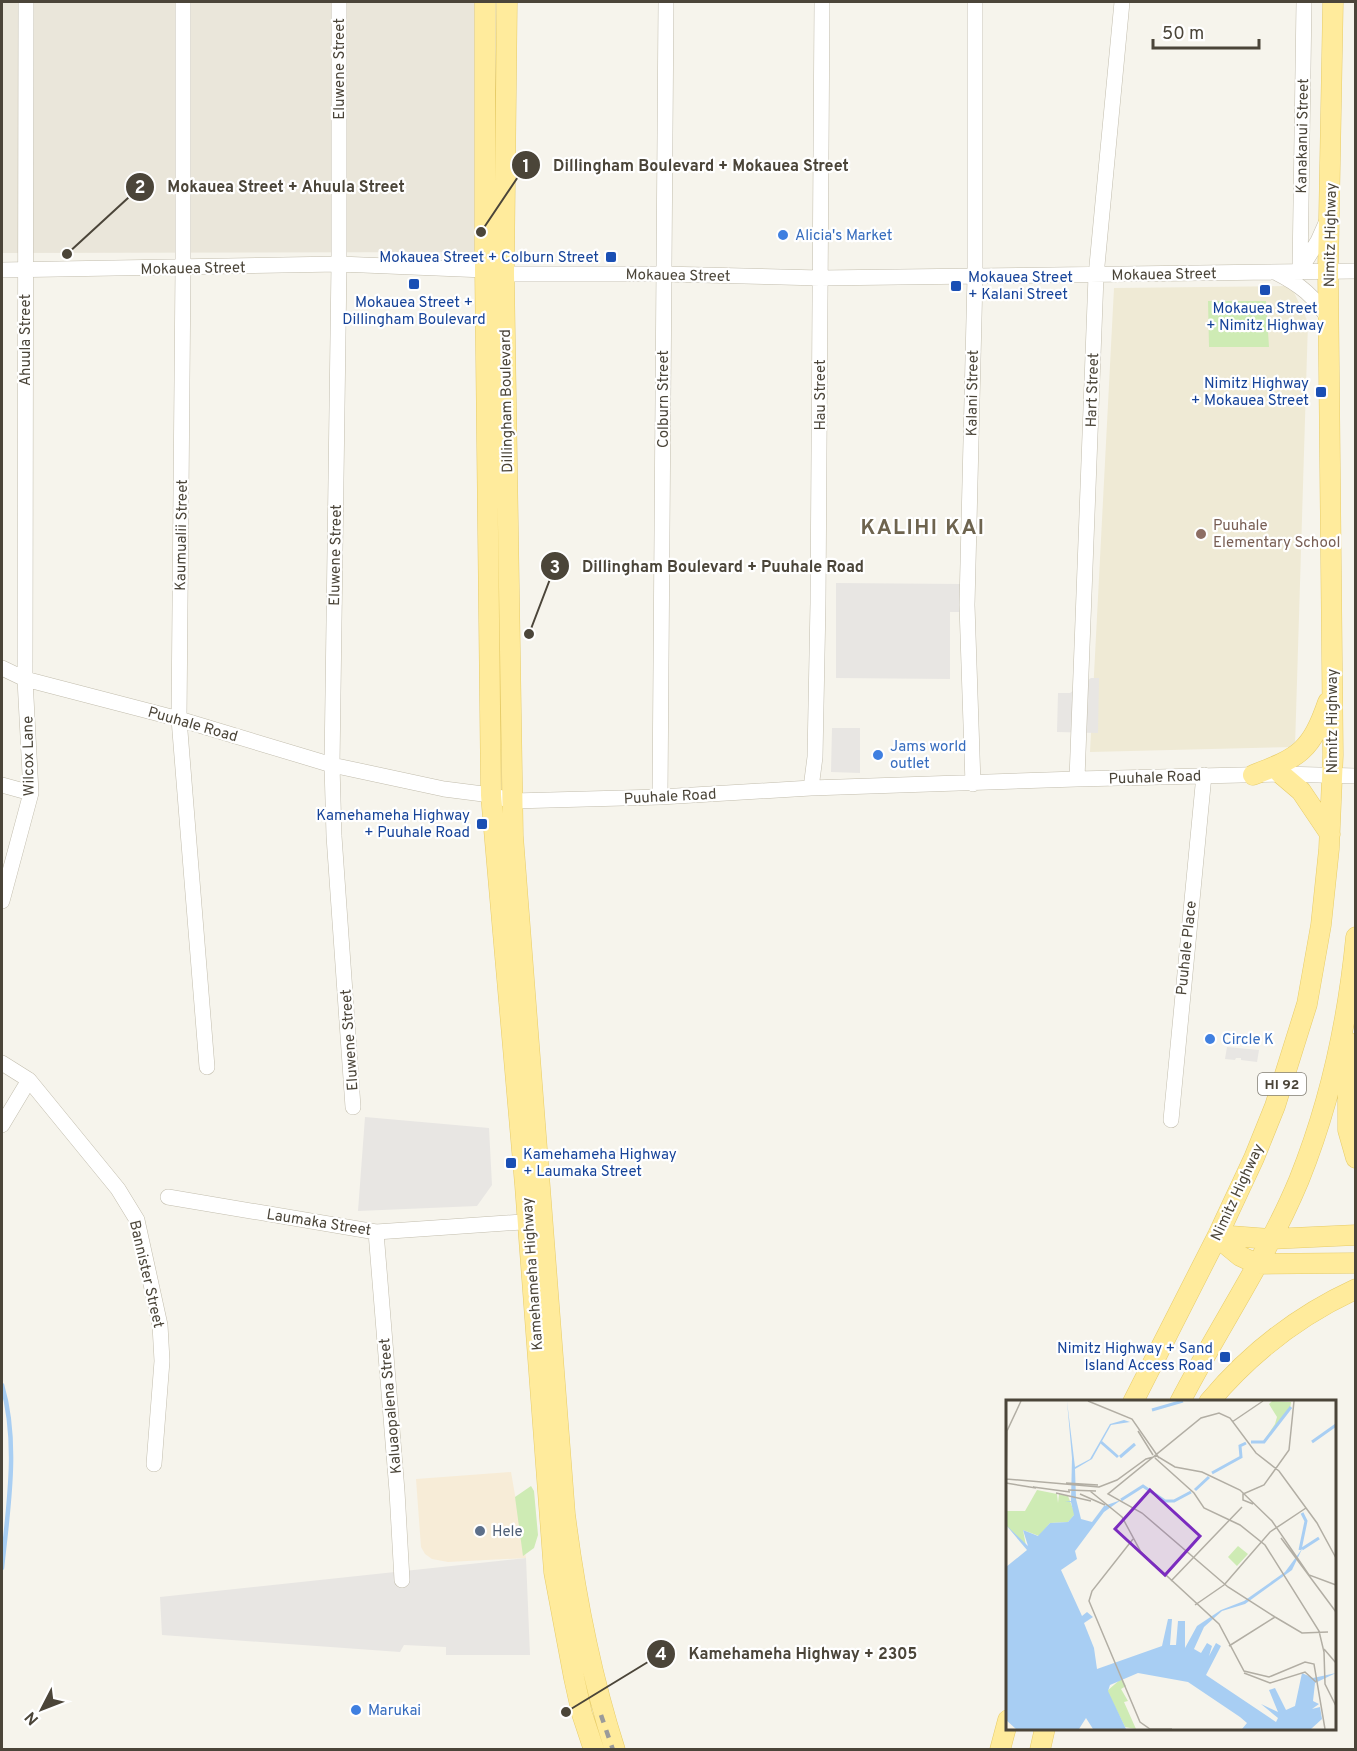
<svg xmlns="http://www.w3.org/2000/svg" width="1357" height="1751" viewBox="0 0 1357 1751" font-family="Overpass,sans-serif">
  <style>
    .residential { fill: #eae6da }
    .commercial { fill: #f7ecd7 }
    .education { fill: #efead5 }
    .green { fill: #ceebb4 }
    .parking { fill: #e8e6e3 }
    .lines { fill: none; stroke-linecap: round; stroke-linejoin: round }
    .stream { stroke: #a8cef3; stroke-width: 4.5 }
    .minor-casing { stroke: #c2bdad; stroke-width: 16 }
    .major-casing { stroke: #e7cc68; stroke-width: 21 }
    .minor { stroke: #fff; stroke-width: 15 }
    .major { stroke: #ffeb9c; stroke-width: 20 }
    .rail { stroke: #9a9a9a; stroke-width: 4.5; stroke-dasharray: 8 8; stroke-linecap: butt }
    .shop-dot { fill: #3f7fe0; stroke: #fff; stroke-width: 2 }
    .transit-dot { fill: #1a4fb4; stroke: #fff; stroke-width: 2 }
    .education-dot { fill: #8d6e63; stroke: #fff; stroke-width: 2 }
    .service-dot { fill: #5c6f8a; stroke: #fff; stroke-width: 2 }
    .labels { text-anchor: middle; stroke-width: 4.5; stroke-linejoin: round; paint-order: stroke }
    .shield { fill: #fff; stroke: #817d74; stroke-width: 1.5 }
    .shield-label { font-size: 14px; font-weight: bold; fill: #4b4539 }
    .street-label { font-size: 15px; fill: #4b4539; stroke: #fff }
    .shop-label { font-size: 15px; fill: #366cbe; stroke: #fff; text-anchor: start }
    .transit-label { font-size: 15px; fill: #164399; stroke: #fff; text-anchor: end }
    .education-label { font-size: 15px; fill: #785e54; stroke: #fff; text-anchor: start }
    .service-label { font-size: 15px; fill: #4e5e75; stroke: #fff; text-anchor: start }
    .district-label { font-size: 21px; font-weight: bold; letter-spacing: 1.5px; fill: #6e644f; stroke: #fff }
    .inset-river { fill: none; stroke: #a8cef3; stroke-width: 3 }
    .inset-road { fill: none; stroke: #b2aea4; stroke-width: 1.5 }
    .view { fill: #7b2cbf; fill-opacity: 0.15; stroke: #7b2cbf; stroke-width: 3 }
    .inset-edge { fill: none; stroke: #4b4539; stroke-width: 3 }
    .leader { fill: none; stroke: #4b4539; stroke-width: 2 }
    .callout-dot { fill: #4b4539; stroke: #fff; stroke-width: 2 }
    .mark-label { font-size: 18px; text-anchor: middle; font-weight: bold; fill: #fff }
    .callout-label { font-size: 16px; text-anchor: middle; font-weight: bold; fill: #4b4539; stroke: #fff; stroke-width: 4.5; stroke-linejoin: round; paint-order: stroke }
  </style>
  <rect width="100%" height="100%" fill="#f6f4ec"/>
  <path class="residential" d="M2,2H478L481,252L2,253Z"/>
  <path class="commercial" d="M511,1472L526,1558L448,1562L432,1559L425,1554L421,1547L416,1479Z"/>
  <path class="education" d="M1291,286L1308,322L1295,747L1090,752L1114,288Z"/>
  <path class="green" d="M1208,301H1266L1269,347H1209Z
    M531,1486L534,1491L538,1535L534,1548L523,1556L515,1497Z"/>
  <path class="parking" d="M836,583L961,584V612H950V679L836,678Z
    M1091,678H1099L1098,733L1057,732L1058,693H1070Z
    M832,728H860V773L831,772Z
    M1227,1047L1259,1050L1257,1062L1241,1060V1058H1236L1235,1060L1225,1059Z
    M365,1117L489,1128L492,1185L477,1206L358,1211Z
    M526,1558L530,1655H446V1647L404,1645L400,1652L162,1635L160,1597Z"/>
  <g class="lines">
    <path class="stream" d="M2,1385C19,1443 8,1509 2,1568"/>
    <g class="minor-casing">
      <path id="minor" d="M183,2V268L179,719L207,1067
        M339,2V264L332,765L334,836L353,1107
        M2,270L339,264L485,270L504,274H663L820,278L1356,271
        M1300,270L1318,241L1326,223
        M1300,271L1304,2
        M1275,272C1301,285 1314,296 1330,321
        M2,668L25,679L179,719L332,765L444,789L491,795L513,801L660,797L811,788L1077,779L1281,774L1356,776
        M1077,779L1096,276L1122,2
        M973,784L967,605L975,277V2
        M2,785L31,793
        M811,788L815,757L818,603L822,2
        M660,797L666,2
        M2,901L31,793L25,679L26,2
        M2,1063L29,1080L118,1189L137,1220L160,1325L162,1361L154,1464
        M1171,1120L1204,775
        M2,1125L29,1080
        M168,1197L376,1232L536,1221
        M376,1232L397,1491L402,1580"/>
    </g>
    <g class="major-casing">
      <path id="major" d="M485,2V270L491,795L525,1185L554,1572L574,1678L582,1714L594,1750
        M507,2L504,274L513,836L565,1514C575,1594 590,1672 615,1750
        M1281,774L1301,791L1330,834
        M1253,775C1300,757 1311,751 1328,702
        M1348,1042V1130L1356,1158
        M1218,1235L1223,1242L1240,1256L1257,1264L1356,1263
        M1218,1235L1270,1239L1356,1235
        M1133,1402L1218,1235L1254,1158L1275,1106L1307,1004L1321,925L1329,849L1333,755L1328,271L1333,2
        M1180,1402C1218,1328 1267,1257 1299,1180C1330,1103 1348,1020 1356,937
        M1209,1402C1250,1353 1297,1316 1356,1289
        M1000,1750L1008,1720
        M1040,1750L1045,1728"/>
    </g>
    <use href="#minor" class="minor"/>
    <use href="#major" class="major"/>
    <path class="rail" d="M601,1715L613,1750"/>
  </g>
  <g class="shop-dot">
    <circle cx="783" cy="235" r="6"/>
    <circle cx="878" cy="755" r="6"/>
    <circle cx="1210" cy="1039" r="6"/>
    <circle cx="356" cy="1710" r="6"/>
  </g>
  <g class="transit-dot">
    <rect x="605" y="251" width="12" height="12" rx="3"/>
    <rect x="408" y="278" width="12" height="12" rx="3"/>
    <rect x="950" y="280" width="12" height="12" rx="3"/>
    <rect x="1259" y="284" width="12" height="12" rx="3"/>
    <rect x="1315" y="386" width="12" height="12" rx="3"/>
    <rect x="476" y="818" width="12" height="12" rx="3"/>
    <rect x="505" y="1157" width="12" height="12" rx="3"/>
    <rect x="1219" y="1351" width="12" height="12" rx="3"/>
  </g>
  <circle class="education-dot" cx="1201" cy="534" r="6"/>
  <circle class="service-dot" cx="480" cy="1531" r="6"/>
  <g class="labels">
    <rect class="shield" x="1258" y="1073" width="48" height="22" rx="4.5"/>
    <g class="shield-label">
      <text x="1282" y="1089">HI 92</text>
    </g>
    <g class="street-label">
      <text transform="translate(339 69) rotate(-90)" y="5">Eluwene Street</text>
      <text transform="translate(1302 136) rotate(-89)" y="5">Kanakanui Street</text>
      <text transform="translate(1330 235) rotate(-89)" y="5">Nimitz Highway</text>
      <text transform="translate(193 268) rotate(-1)" y="5">Mokauea Street</text>
      <text transform="translate(1164 274) rotate(-1)" y="5">Mokauea Street</text>
      <text transform="translate(678 275) rotate(1)" y="5">Mokauea Street</text>
      <text transform="translate(25 340) rotate(-90)" y="5">Ahuula Street</text>
      <text transform="translate(1092 390) rotate(-88)" y="5">Hart Street</text>
      <text transform="translate(972 393) rotate(-89)" y="5">Kalani Street</text>
      <text transform="translate(820 395) rotate(-90)" y="5">Hau Street</text>
      <text transform="translate(663 399) rotate(-90)" y="5">Colburn Street</text>
      <text transform="translate(506 401) rotate(-91)" y="5">Dillingham Boulevard</text>
      <text transform="translate(181 535) rotate(-89)" y="5">Kaumualii Street</text>
      <text transform="translate(335 555) rotate(-89)" y="5">Eluwene Street</text>
      <text transform="translate(1332 721) rotate(-90)" y="5">Nimitz Highway</text>
      <text transform="translate(193 724) rotate(16)" y="5">Puuhale Road</text>
      <text transform="translate(28 756) rotate(-91)" y="5">Wilcox Lane</text>
      <text transform="translate(1155 777) rotate(-2)" y="5">Puuhale Road</text>
      <text transform="translate(670 796) rotate(-3)" y="5">Puuhale Road</text>
      <text transform="translate(1186 948) rotate(-84)" y="5">Puuhale Place</text>
      <text transform="translate(349 1040) rotate(-94)" y="5">Eluwene Street</text>
      <text transform="translate(1237 1192) rotate(-65)" y="5">Nimitz Highway</text>
      <text transform="translate(319 1222) rotate(9)" y="5">Laumaka Street</text>
      <text transform="translate(147 1274) rotate(77)" y="5">Bannister Street</text>
      <text transform="translate(532 1274) rotate(-94)" y="5">Kamehameha Highway</text>
      <text transform="translate(390 1406) rotate(-95)" y="5">Kaluaopalena Street</text>
    </g>
    <g class="shop-label">
      <text x="795" y="240">Alicia's Market</text>
      <text x="890" y="751">Jams world<tspan x="890" dy="17">outlet</tspan></text>
      <text x="1222" y="1044">Circle K</text>
      <text x="368" y="1715">Marukai</text>
    </g>
    <g class="transit-label">
      <text x="599" y="262">Mokauea Street + Colburn Street</text>
      <text x="968" y="282" text-anchor="start">Mokauea Street<tspan x="968" dy="17">+ Kalani Street</tspan></text>
      <text x="414" y="307" text-anchor="middle">Mokauea Street +<tspan x="414" dy="17">Dillingham Boulevard</tspan></text>
      <text x="1265" y="313" text-anchor="middle">Mokauea Street<tspan x="1265" dy="17">+ Nimitz Highway</tspan></text>
      <text x="1309" y="388">Nimitz Highway<tspan x="1309" dy="17">+ Mokauea Street</tspan></text>
      <text x="470" y="820">Kamehameha Highway<tspan x="470" dy="17">+ Puuhale Road</tspan></text>
      <text x="523" y="1159" text-anchor="start">Kamehameha Highway<tspan x="523" dy="17">+ Laumaka Street</tspan></text>
      <text x="1213" y="1353">Nimitz Highway + Sand<tspan x="1213" dy="17">Island Access Road</tspan></text>
    </g>
    <g class="education-label">
      <text x="1213" y="530">Puuhale<tspan x="1213" dy="17">Elementary School</tspan></text>
    </g>
    <g class="service-label">
      <text x="492" y="1536">Hele</text>
    </g>
    <g class="district-label">
      <text x="923" y="534">KALIHI KAI</text>
    </g>
  </g>
  <g transform="translate(1006 1400)">
    <rect width="330" height="330" fill="#f6f4ec"/>
    <path d="M266,1L285,2L284,9L258,43H244L257,42L269,24L271,17L263,4ZM31,90L51,94L52,103L53,94L62,96L69,114L62,122L44,123L33,136L17,130L20,146L0,125V111H19ZM232,146L242,154L231,166L222,157ZM116,278L120,286L115,289L122,301L118,302L130,329L119,327L101,291Z" fill="#ceebb4"/>
    <path d="M61,1L69,67L84,59L104,24L118,20L124,22L105,25L86,59L69,69L70,99L75,119L86,122L98,106L115,100L98,112L69,151L71,159L55,170L76,216L81,212L87,217L78,223L88,248L91,269L156,246L162,219H166L164,245H170L172,221H179V248L191,226L215,210L238,201L279,172L296,149L286,170L239,204L216,211L198,227L188,249L195,253L201,243L206,246L203,256L210,243L215,246L200,275L270,322L272,318L255,304L272,312L263,290L269,288L280,310L289,306L296,273L307,278L330,273L309,283L307,301L313,304L306,309L314,307L316,319L305,329H236L241,323L234,317L182,282L132,273L104,285L102,291L120,329H87L80,318L73,329H10L0,320V167L21,150L0,125L22,146L17,130L32,136L44,123L62,122L68,115L65,102H59L65,101L66,58Z" fill="#a8cef3"/>
    <path class="inset-river" d="M146,10L177,1M95,42L112,57M245,42H258L285,7M306,42L330,25M114,57L129,44M206,73L235,57L234,46L240,43M189,90L203,77M115,100L137,86L159,101H168L185,92M296,149L313,138M294,150L300,121L296,113"/>
    <path class="inset-road" d="M82,1L126,19L153,58M226,22L257,1M132,31L147,55M149,58L188,93L198,108L234,125L259,145L313,231L318,252L319,284L330,306M0,79L93,87L111,80L140,59L151,56L169,67L196,72L234,90L266,121L303,175L330,185M0,80L1,31L15,1M0,83L30,88M60,83L92,85M27,87L64,92M62,90L90,91M84,91L116,117L135,152L213,224L238,271L263,277L299,262L308,264L319,329M50,93L85,101M74,94L99,105M247,104L237,100V94L258,85L283,50L288,1M275,138L330,212M127,139L86,191L83,201L134,322L144,329H166M165,181L236,107M218,185L264,132L300,108M189,205L218,185M322,232L296,233L269,217L222,187L136,113L102,94L195,18L213,13L224,18L250,53L273,71L311,123L330,158M223,246L269,217M318,249L330,263M238,273L264,283L299,272L310,282"/>
    <path class="view" d="M144,90L194,136L159,175L109,129Z"/>
    <rect width="330" height="330" class="inset-edge"/>
  </g>
  <path class="leader" d="M481 232L526 165M67 254L140 187M529 634L555 566M566 1712L661 1654"/>
  <g class="callout-dot">
    <circle cx="481" cy="232" r="6"/>
    <circle cx="67" cy="254" r="6"/>
    <circle cx="529" cy="634" r="6"/>
    <circle cx="566" cy="1712" r="6"/>
    <circle cx="526" cy="165" r="15"/>
    <circle cx="140" cy="187" r="15"/>
    <circle cx="555" cy="566" r="15"/>
    <circle cx="661" cy="1654" r="15"/>
  </g>
  <g class="mark-label">
    <text x="526" y="172">1</text>
    <text x="140" y="193">2</text>
    <text x="555" y="573">3</text>
    <text x="661" y="1660">4</text>
  </g>
  <g class="callout-label">
    <text x="701" y="171">Dillingham Boulevard + Mokauea Street</text>
    <text x="286" y="192">Mokauea Street + Ahuula Street</text>
    <text x="723" y="572">Dillingham Boulevard + Puuhale Road</text>
    <text x="803" y="1659">Kamehameha Highway + 2305</text>
  </g>
  <rect width="1357" height="1751" fill="none" stroke="#4b4539" stroke-width="6"/>
  <g transform="translate(42 1709) rotate(228)" stroke="#ffffff" stroke-width="4.5" paint-order="stroke">
  <path d="M0-4.5L10 22L0 15L-10 22Z" fill="#4b4539"/>
  <text y="-9" font-size="16" font-weight="bold" text-anchor="middle" fill="#4b4539">N</text>
  </g>
  <path d="M1153 39v9h106v-9" fill="none" stroke="#4b4539" stroke-width="3"/>
  <text x="1162" y="39" font-size="18" fill="#4b4539" stroke="#ffffff" stroke-width="4.5" paint-order="stroke">50 m</text>
</svg>
